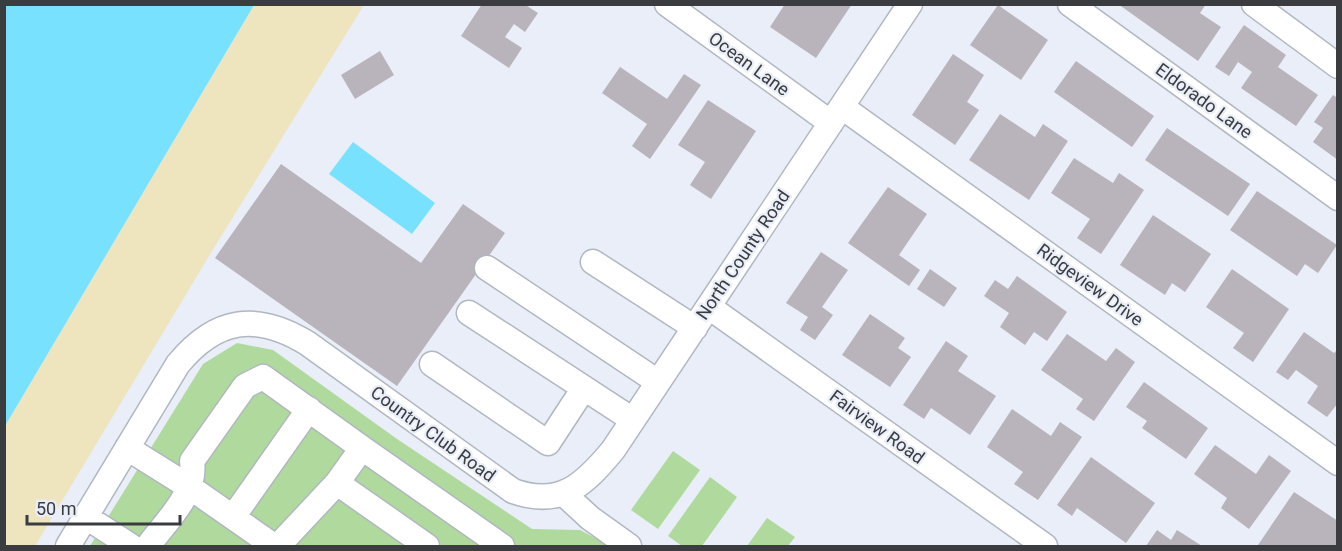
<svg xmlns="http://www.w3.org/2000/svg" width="1342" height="551" viewBox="0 0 1342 551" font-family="Roboto,sans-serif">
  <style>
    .green { fill: #b0d99d }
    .sand { fill: #eee5bf }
    .water { fill: #78e1fe }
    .building { fill: #b9b3bc }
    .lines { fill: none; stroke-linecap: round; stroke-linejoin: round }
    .minor-casing { stroke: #b1b7c0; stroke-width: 27 }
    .minor { stroke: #fff; stroke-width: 24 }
    .labels { text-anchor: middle; stroke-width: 4.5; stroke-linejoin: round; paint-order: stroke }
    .street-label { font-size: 18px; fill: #3a3c40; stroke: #e9eef8 }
  </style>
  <rect width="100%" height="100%" fill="#e9eef8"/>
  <path class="green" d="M237,343L273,350L397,439L532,529L580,530L610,546H90L203,364Z
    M673,451L700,470L658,529L631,510Z
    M710,477L737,497L702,546H682L668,536Z
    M767,518L795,537L788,546H747Z"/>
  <path class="sand" d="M254,5H364L209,256L35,546H5V426Z"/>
  <path class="water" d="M5,4L254,5L5,426L4,5Z
    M353,142L435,203L412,234L329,174Z"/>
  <path class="building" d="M482,4H524L538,13L525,32L514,24L505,37L522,48L509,68L461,36Z
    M785,4H852L816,58L770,27Z
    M1118,4H1206L1200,13L1221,27L1198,61Z
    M998,5L1048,40L1021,80L970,45Z
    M1244,25L1286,55L1278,67L1318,95L1296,126L1241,88L1252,72L1238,62L1229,76L1215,67Z
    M380,51L394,75L355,99L341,75Z
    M953,54L984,75L967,102L979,110L955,145L912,115Z
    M1076,61L1154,116L1132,147L1054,92Z
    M620,67L667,99L684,74L701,85L650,159L632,146L647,124L602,93Z
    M1333,95L1338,98V160L1313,142L1323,128L1314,122Z
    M708,100L756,131L711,199L690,185L705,162L678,145Z
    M1000,114L1035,137L1043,124L1068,141L1029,200L969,160Z
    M1167,128L1250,184L1228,216L1145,160Z
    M1074,158L1113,183L1119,173L1144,190L1101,254L1077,238L1090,219L1051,193Z
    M281,164L421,263L463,204L505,233L397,386L215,258Z
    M888,187L927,214L899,255L920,270L909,286L848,243Z
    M1257,191L1337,245L1318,273L1305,264L1297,276L1230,230Z
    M1153,215L1211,254L1185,292L1172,283L1165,295L1120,265Z
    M821,252L848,270L822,307L833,315L815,340L800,330L808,317L786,303Z
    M930,269L957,288L944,307L917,289Z
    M1232,269L1289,309L1253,362L1233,348L1244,333L1206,307Z
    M1017,276L1067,312L1047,341L1034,332L1025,345L1000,327L1009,313L984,296L995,280L1008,289Z
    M870,314L905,338L898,348L911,357L890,387L842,355Z
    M1304,332L1334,353L1338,349V403L1327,417L1307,403L1318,386L1296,370L1288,380L1276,372Z
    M1067,334L1106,361L1116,348L1135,362L1094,421L1076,409L1083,399L1041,370Z
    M946,341L968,356L958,371L996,396L970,435L931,408L924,419L903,405Z
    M1144,382L1208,428L1186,459L1142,428L1147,421L1126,407Z
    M1012,409L1051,436L1060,422L1082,437L1038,500L1014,484L1023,472L987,447Z
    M1215,445L1256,474L1269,455L1291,471L1249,529L1221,508L1227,498L1194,474Z
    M1091,457L1155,503L1126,543L1077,508L1072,516L1057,505Z
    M1294,492L1338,521V546L1258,545Z
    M1157,530L1171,540L1177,530L1202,546H1146Z"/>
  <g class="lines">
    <g class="minor-casing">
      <path id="minor" d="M667,4L831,123
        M1070,4L1338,198
        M1254,4L1338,66
        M842,107L1338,463
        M593,262L695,328
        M487,268L658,382
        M709,307L1045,546
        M469,313L633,420
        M432,364L548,443L584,388
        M127,448L191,488L274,546
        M337,483L427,546
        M564,494L590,518L629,546
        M86,517L131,546
        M233,517L309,409
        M68,546L178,364C216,318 256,312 307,343L513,491C560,508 584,485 613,450L910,4
        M148,546C166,521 197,494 192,461L245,386L263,377L362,448
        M278,546L337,483L362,448L502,546"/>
    </g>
    <use href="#minor" class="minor"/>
  </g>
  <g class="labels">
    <g class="street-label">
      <text transform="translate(749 64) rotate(36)" y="6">Ocean Lane</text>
      <text transform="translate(1204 101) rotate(36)" y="6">Eldorado Lane</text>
      <text transform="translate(743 255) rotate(-56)" y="6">North County Road</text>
      <text transform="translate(1090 285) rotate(36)" y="6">Ridgeview Drive</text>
      <text transform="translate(877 427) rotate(36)" y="6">Fairview Road</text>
      <text transform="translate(433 434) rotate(36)" y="6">Country Club Road</text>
    </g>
  </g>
  <rect width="1342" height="551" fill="none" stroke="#3a3c40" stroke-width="12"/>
  <path d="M27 515v9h153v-9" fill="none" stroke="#3a3c40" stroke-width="3"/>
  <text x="36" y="515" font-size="18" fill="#3a3c40" stroke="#e9eef8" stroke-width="4.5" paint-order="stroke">50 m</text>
</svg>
